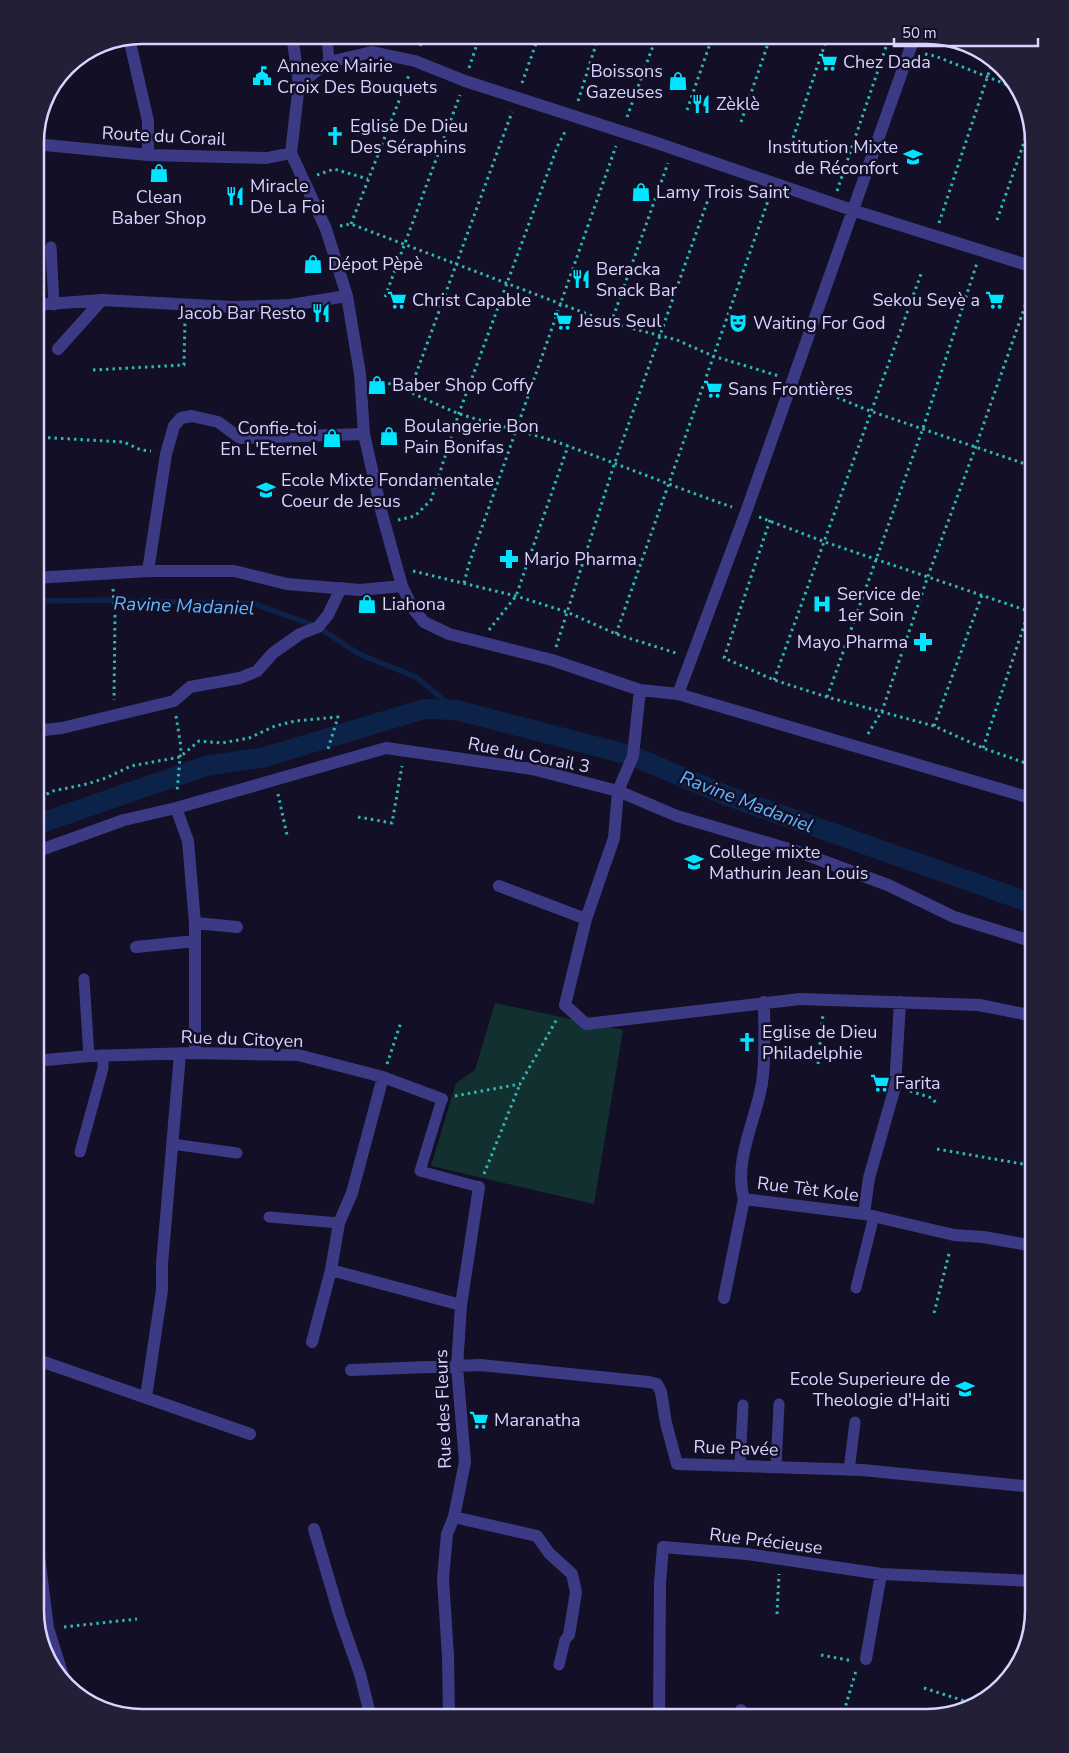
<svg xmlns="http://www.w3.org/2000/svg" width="1069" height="1753" viewBox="0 0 1069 1753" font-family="'Nunito Sans',sans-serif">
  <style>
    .pitch { fill: #12302f }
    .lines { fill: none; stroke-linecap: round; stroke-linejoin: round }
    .stream { stroke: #0c2248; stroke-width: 5.5 }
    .canal { stroke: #0c2248; stroke-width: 20 }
    .path { stroke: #2fb8b0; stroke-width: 3; stroke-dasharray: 2.5 4; stroke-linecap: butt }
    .service { stroke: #3d3a85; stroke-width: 11 }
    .minor { stroke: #3d3a85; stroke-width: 12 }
    .labels { text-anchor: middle; stroke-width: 5; stroke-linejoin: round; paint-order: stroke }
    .poi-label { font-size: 18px; fill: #d9d4ff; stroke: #130f26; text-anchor: start }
    .street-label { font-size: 18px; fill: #d9d4ff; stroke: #130f26 }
    .water-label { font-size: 19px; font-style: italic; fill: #62b6ff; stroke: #130f26 }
    .rim { fill: none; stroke: #d9d4ff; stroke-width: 2.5 }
  </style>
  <rect width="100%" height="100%" fill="#130f26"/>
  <path class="pitch" d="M495,1003L623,1030L594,1204L431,1166L456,1083L475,1070Z"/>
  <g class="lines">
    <path class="stream" d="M35,601L112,600L255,604L318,627L359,654L416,677L456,710"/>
    <path class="canal" d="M35,825L206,766L265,757L424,709L456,710L633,756L725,795L1034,904"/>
    <path class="path" d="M873,35L896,45
      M420,46L424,35
      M925,54L935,56L1018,89
      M469,68L480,35
      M522,83L539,35
      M578,101L599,35
      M687,110L713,35
      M627,117L657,35
      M741,122L771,35
      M791,144L828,35
      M317,175L334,169L368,179
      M837,191L890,35
      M997,220L1030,125
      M939,223L993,60
      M351,224L409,75
      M340,226L351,224L611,323L677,340L713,356L779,376
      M385,297L460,95
      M611,323L668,163
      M93,370L184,365L185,319
      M376,379C405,388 431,403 460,414C496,426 533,433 568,446C623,466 677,488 732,507
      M807,385L870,411L1034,467
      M409,393L512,112
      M35,437L124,442L141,450L151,451
      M1028,465L1034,449
      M759,517L825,542L1034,613
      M398,520L415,516L431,500L459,413L558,145L566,130
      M770,520L724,658L774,680L827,697L934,726L983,748L1034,766
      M413,571L516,596L567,612L616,634L679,654
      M464,583L469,564L616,146
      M113,589L115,615L114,700
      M489,630L516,596L568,446
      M616,634L769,198
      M556,647L614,465L715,180
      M774,680L921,274
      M827,697L923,428L977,263
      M176,716L181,747L177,792
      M934,726L982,595
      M868,734L882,711L928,576L976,446L1025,306L1030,277
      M983,748L1034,596
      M1028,781L1034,766
      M278,794L287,835
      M35,800L53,791L87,784L106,778L131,766L180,757L199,741L222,743L249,738L275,726L295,721L338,717L328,749
      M358,817L392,823L402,766
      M387,1064L401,1022
      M818,1064L823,1014
      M910,1091L932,1098L936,1103
      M455,1096L520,1084L557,1019
      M937,1149L1034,1166
      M484,1174L520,1084
      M934,1313L950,1250
      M777,1614L779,1574
      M64,1627L137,1619
      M821,1655L853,1661
      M924,1688L977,1705
      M842,1718L856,1671"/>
    <path class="service" d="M327,35L329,62
      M51,247L54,305
      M84,979L89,1056
      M442,1099L420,1171L479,1187
      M172,1144L237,1153
      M80,1152L103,1068V1055
      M269,1217L339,1223
      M856,1288L874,1216
      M740,1466L743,1405
      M776,1467L779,1404
      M849,1470L855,1422
      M559,1665L565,1640L569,1635"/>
    <path class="minor" d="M292,35L299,84L291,153L326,229L347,296L360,374L364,434L382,514L402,586L412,607L424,622L449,634L552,660L640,690L678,694L1034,799
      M129,38L148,121V155
      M299,84L329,62L372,52L415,61L465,81L654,142L852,210L1024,264L1034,262
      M35,144L148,155L267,158L291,153
      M35,305L102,300L233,307L290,305L347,296
      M58,349L102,300
      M148,571L166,454L174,426L181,418L192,416L218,422L240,438L364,434
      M35,578L148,571H234L287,584L360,590L402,586
      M640,690L633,756L618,791L614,838L586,919L565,1005L586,1024L800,999L979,1005L1034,1016
      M678,694L746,512L915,35
      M35,731L62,728L174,701L190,687L240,678L257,671L273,653L300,634L318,627L328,615L341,588
      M176,808L188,841L195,923V1053
      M35,852L124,820L176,808L386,748L532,769L618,791L677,816L799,852L888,885L954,917L1034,942
      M499,886L586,919
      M195,923L237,927
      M136,947L195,941
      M764,1002C764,1028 766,1057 762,1083C756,1120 733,1161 744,1199L864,1214L954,1235L983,1237L1034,1246
      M35,1061L89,1056L195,1053L298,1055L383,1077L442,1099
      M864,1214L869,1178L895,1087L900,1002
      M331,1270L461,1305
      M724,1298L744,1199
      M312,1342L331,1270L339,1223L352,1193L383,1077
      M35,1359L250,1434
      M351,1370L480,1365L649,1382L657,1384L661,1392L666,1423L677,1464L862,1470L1034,1487
      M146,1397L162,1290V1264L180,1054
      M454,1517L537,1536L549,1553L572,1574L576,1592L569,1635
      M35,1524L48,1628L64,1679
      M314,1529L340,1617L360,1674L371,1718
      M866,1659L881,1574
      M741,1710V1718
      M449,1718L448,1656L443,1579L447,1534L454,1517L465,1462L457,1367L461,1305L479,1187
      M659,1718L660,1583L663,1547L747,1554L881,1574L1034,1581"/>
  </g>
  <defs>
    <g id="supermarket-bare" transform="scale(1.5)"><path d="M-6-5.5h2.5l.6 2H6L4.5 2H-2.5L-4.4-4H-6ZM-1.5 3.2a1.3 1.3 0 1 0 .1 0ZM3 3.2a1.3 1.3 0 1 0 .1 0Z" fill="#00e5ff" stroke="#130f26" stroke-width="2.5" paint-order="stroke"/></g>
    <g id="civic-bare" transform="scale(1.5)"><path d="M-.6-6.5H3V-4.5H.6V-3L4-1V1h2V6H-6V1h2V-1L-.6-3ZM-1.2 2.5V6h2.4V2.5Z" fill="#00e5ff" stroke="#130f26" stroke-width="2.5" paint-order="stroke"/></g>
    <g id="shop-bare" transform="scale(1.5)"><path d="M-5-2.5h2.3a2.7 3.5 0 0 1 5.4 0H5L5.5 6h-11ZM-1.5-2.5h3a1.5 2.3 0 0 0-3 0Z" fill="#00e5ff" stroke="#130f26" stroke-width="2.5" paint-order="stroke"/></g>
    <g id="restaurant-bare" transform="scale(1.5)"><path d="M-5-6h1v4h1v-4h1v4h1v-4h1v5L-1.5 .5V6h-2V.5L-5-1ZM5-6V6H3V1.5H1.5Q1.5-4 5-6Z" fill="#00e5ff" stroke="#130f26" stroke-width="2.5" paint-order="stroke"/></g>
    <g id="church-bare" transform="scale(1.5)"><path d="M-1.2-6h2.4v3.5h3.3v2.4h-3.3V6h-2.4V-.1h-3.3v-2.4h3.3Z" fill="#00e5ff" stroke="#130f26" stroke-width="2.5" paint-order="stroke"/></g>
    <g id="school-bare" transform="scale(1.5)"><path d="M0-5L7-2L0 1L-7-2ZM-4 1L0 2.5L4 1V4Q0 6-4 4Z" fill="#00e5ff" stroke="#130f26" stroke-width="2.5" paint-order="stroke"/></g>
    <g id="theatre-bare" transform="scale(1.5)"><path d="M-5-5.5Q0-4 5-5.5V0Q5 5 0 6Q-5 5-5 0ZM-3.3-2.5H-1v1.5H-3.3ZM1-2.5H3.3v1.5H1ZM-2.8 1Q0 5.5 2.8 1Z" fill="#00e5ff" stroke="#130f26" stroke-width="2.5" paint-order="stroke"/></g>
    <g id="pharmacy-bare" transform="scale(1.5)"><path d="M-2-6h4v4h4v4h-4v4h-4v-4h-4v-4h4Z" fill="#00e5ff" stroke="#130f26" stroke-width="2.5" paint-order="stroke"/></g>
    <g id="hospital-bare" transform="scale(1.5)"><path d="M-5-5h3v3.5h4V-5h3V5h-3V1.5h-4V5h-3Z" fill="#00e5ff" stroke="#130f26" stroke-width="2.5" paint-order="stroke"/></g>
    <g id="university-bare" transform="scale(1.5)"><path d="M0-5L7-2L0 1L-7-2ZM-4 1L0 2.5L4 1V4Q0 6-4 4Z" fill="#00e5ff" stroke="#130f26" stroke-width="2.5" paint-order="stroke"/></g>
  </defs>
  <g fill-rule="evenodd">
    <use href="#supermarket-bare" x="828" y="62"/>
    <use href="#civic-bare" x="262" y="76"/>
    <use href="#shop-bare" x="678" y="81"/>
    <use href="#restaurant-bare" x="701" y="104"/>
    <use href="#church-bare" x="335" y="136"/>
    <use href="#school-bare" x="913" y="157"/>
    <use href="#shop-bare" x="159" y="173"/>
    <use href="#shop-bare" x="641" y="192"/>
    <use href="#restaurant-bare" x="235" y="196"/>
    <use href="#shop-bare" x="313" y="264"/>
    <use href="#restaurant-bare" x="581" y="279"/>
    <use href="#supermarket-bare" x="397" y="300"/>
    <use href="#supermarket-bare" x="995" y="300"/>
    <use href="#restaurant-bare" x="321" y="313"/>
    <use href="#supermarket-bare" x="563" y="321"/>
    <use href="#theatre-bare" x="738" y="323"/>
    <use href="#shop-bare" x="377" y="385"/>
    <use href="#supermarket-bare" x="713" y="389"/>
    <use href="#shop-bare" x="389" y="436"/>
    <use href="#shop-bare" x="332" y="438"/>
    <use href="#school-bare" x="266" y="490"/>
    <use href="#pharmacy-bare" x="509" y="559"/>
    <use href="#shop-bare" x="367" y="604"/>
    <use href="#hospital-bare" x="822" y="604"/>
    <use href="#pharmacy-bare" x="923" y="642"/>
    <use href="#school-bare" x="694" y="862"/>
    <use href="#church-bare" x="747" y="1042"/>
    <use href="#supermarket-bare" x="880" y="1083"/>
    <use href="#university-bare" x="965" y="1389"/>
    <use href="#supermarket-bare" x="479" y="1420"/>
  </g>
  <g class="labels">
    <g class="poi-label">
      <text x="843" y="68">Chez Dada</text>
      <text x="277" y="72">Annexe Mairie<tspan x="277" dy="21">Croix Des Bouquets</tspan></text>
      <text x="663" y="77" text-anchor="end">Boissons<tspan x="663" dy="21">Gazeuses</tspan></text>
      <text x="716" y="110">Zèklè</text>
      <text x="350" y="132">Eglise De Dieu<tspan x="350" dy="21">Des Séraphins</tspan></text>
      <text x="898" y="153" text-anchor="end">Institution Mixte<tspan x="898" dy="21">de Réconfort</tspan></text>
      <text x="250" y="192">Miracle<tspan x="250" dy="21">De La Foi</tspan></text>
      <text x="656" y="198">Lamy Trois Saint</text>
      <text x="159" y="203" text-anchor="middle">Clean<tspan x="159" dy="21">Baber Shop</tspan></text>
      <text x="328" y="270">Dépot Pèpè</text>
      <text x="596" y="275">Beracka<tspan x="596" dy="21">Snack Bar</tspan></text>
      <text x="412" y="306">Christ Capable</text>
      <text x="980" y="306" text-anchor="end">Sekou Seyè a</text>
      <text x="306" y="319" text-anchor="end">Jacob Bar Resto</text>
      <text x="578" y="327">Jesus Seul</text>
      <text x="753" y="329">Waiting For God</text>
      <text x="392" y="391">Baber Shop Coffy</text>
      <text x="728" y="395">Sans Frontières</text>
      <text x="404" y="432">Boulangerie Bon<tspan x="404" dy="21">Pain Bonifas</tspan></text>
      <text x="317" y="434" text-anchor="end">Confie-toi<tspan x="317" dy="21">En L'Eternel</tspan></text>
      <text x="281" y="486">Ecole Mixte Fondamentale<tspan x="281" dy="21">Coeur de Jesus</tspan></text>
      <text x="524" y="565">Marjo Pharma</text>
      <text x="837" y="600">Service de<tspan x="837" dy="21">1er Soin</tspan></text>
      <text x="382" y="610">Liahona</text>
      <text x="908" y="648" text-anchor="end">Mayo Pharma</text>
      <text x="709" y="858">College mixte<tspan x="709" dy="21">Mathurin Jean Louis</tspan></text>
      <text x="762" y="1038">Eglise de Dieu<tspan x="762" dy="21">Philadelphie</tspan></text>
      <text x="895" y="1089">Farita</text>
      <text x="950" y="1385" text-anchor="end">Ecole Superieure de<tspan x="950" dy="21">Theologie d'Haiti</tspan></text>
      <text x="494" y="1426">Maranatha</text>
    </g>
    <g class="street-label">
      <text transform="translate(164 136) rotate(3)" y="6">Route du Corail</text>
      <text transform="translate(529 755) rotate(11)" y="6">Rue du Corail 3</text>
      <text transform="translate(242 1039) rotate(2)" y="6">Rue du Citoyen</text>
      <text transform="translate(808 1189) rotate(7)" y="6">Rue Tèt Kole</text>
      <text transform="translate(443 1409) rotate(-92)" y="6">Rue des Fleurs</text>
      <text transform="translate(736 1448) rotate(2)" y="6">Rue Pavée</text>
      <text transform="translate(766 1541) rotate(7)" y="6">Rue Précieuse</text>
    </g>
    <g class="water-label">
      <text transform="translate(184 605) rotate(2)" y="7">Ravine Madaniel</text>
      <text transform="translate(747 801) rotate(21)" y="7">Ravine Madaniel</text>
    </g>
  </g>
  <path d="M0 0H1069V1753H0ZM142 44H927A98 98 0 0 1 1025 142V1611A98 98 0 0 1 927 1709H142A98 98 0 0 1 44 1611V142A98 98 0 0 1 142 44Z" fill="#231f37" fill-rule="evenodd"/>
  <path class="rim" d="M142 44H927A98 98 0 0 1 1025 142V1611A98 98 0 0 1 927 1709H142A98 98 0 0 1 44 1611V142A98 98 0 0 1 142 44Z"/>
  <path d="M894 38v8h144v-8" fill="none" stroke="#d9d4ff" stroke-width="2.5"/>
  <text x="902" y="38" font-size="15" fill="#d9d4ff" stroke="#130f26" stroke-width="4" paint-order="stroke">50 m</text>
</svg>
